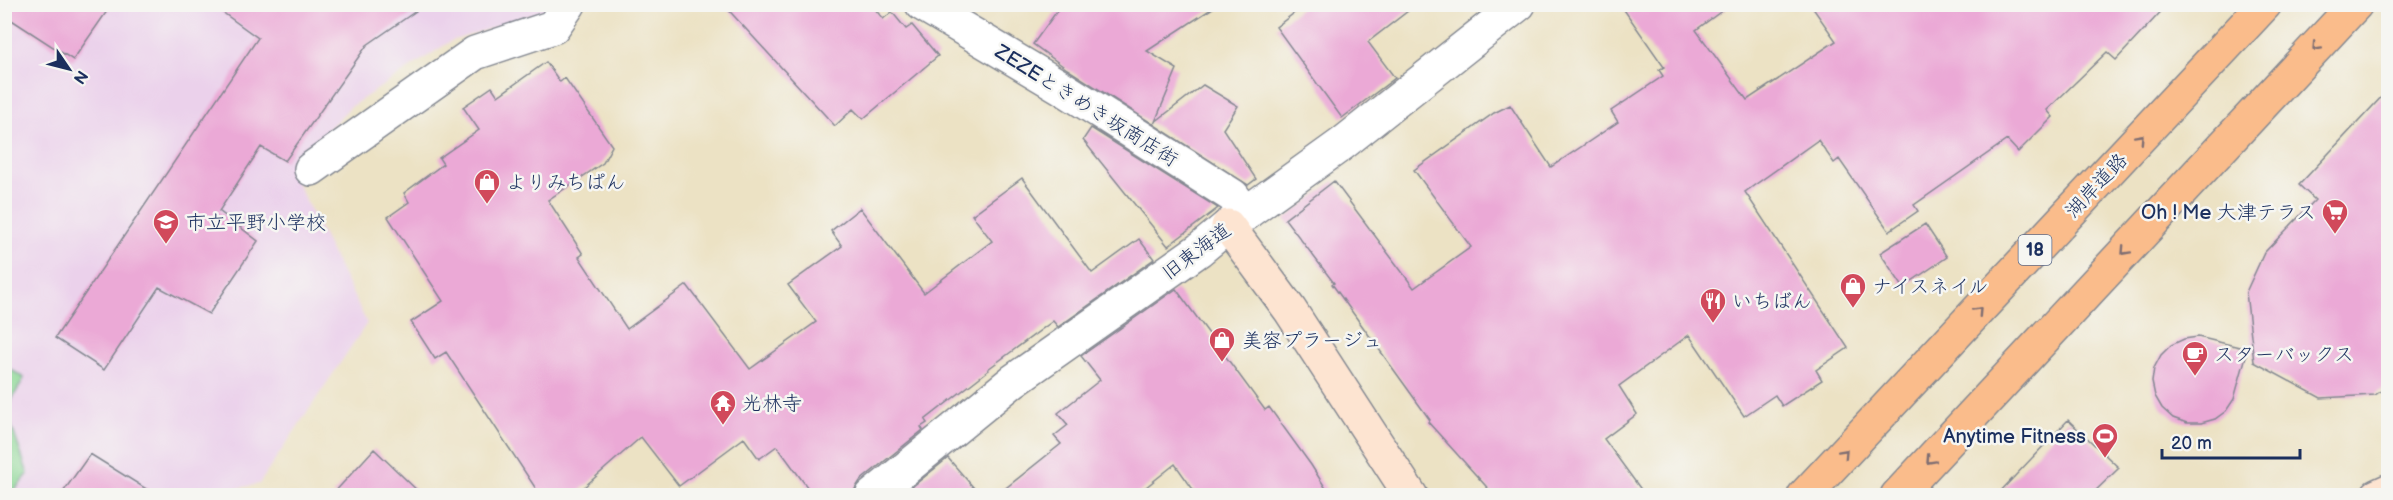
<svg xmlns="http://www.w3.org/2000/svg" width="2393" height="500" viewBox="0 0 2393 500" font-family="'Balsamiq Sans','Klee One',sans-serif">
  <style>
    .built { fill: #ebd1eb }
    .green { fill: #8bd794; stroke: #538379; stroke-width: 1.5 }
    .building { fill: #eba9d6 }
    .lines { fill: none; stroke-linecap: round; stroke-linejoin: round }
    .street-casing { stroke: #848891; stroke-width: 36 }
    .secondary-casing { stroke: #848891; stroke-width: 36 }
    .primary-casing { stroke: #848891; stroke-width: 36 }
    .street { stroke: #fff; stroke-width: 33 }
    .secondary { stroke: #fde4d1; stroke-width: 33 }
    .primary { stroke: #fabc8b; stroke-width: 33 }
    .oneway { stroke: #7f6e72 }
    .labels { text-anchor: middle; stroke-width: 5; stroke-linejoin: round; paint-order: stroke }
    .shield { fill: #f6f6f2; stroke: #5d6b8a; stroke-width: 1.5 }
    .shield-label { font-size: 18px; font-weight: bold; fill: #1b2f5e }
    .street-label { font-size: 20px; fill: #1b2f5e; stroke: #f6f6f2 }
    .poi-label { font-size: 20px; fill: #1b2f5e; stroke: #f6f6f2; text-anchor: start }
  </style>
  <rect width="100%" height="100%" fill="#f6f6f2"/>
  <filter id="ink" filterUnits="userSpaceOnUse"><feTurbulence type="fractalNoise" baseFrequency=".0167" numOctaves="2"/><feDisplacementMap in="SourceGraphic" scale="12" xChannelSelector="R" yChannelSelector="G"/><feConvolveMatrix kernelMatrix="1 2 1 2 8 2 1 2 1" color-interpolation-filters="sRGB"/></filter>
  <filter id="wash" filterUnits="userSpaceOnUse"><feTurbulence type="fractalNoise" baseFrequency=".008" numOctaves="4" result="noise"/><feDisplacementMap in="SourceGraphic" scale="24" xChannelSelector="R" yChannelSelector="G"/><feGaussianBlur stdDeviation="1.35" result="paint"/><feColorMatrix in="noise" values="0 0 0 0 0 0 0 0 0 0 0 0 0 0 0 0 0 1.4 0 .05"/><feComposite in="paint" operator="in"/></filter>
  <g filter="url(#wash)">
    <rect width="100%" height="100%" fill="#ece2c4"/>
    <path class="built" d="M4,5H555L551,9L451,41L350,107L290,169L367,323L259,484L223,491L218,496L5,495Z"/>
    <path class="green" d="M4,365L24,378L6,410L28,474L10,496L4,495Z"/>
    <g id="blocks">
      <path class="building" d="M4,4H112L73,60L4,15Z
        M211,4H426L367,45L285,161L261,147L219,211L258,241L209,314L159,287L104,370L55,338L258,38Z
        M723,4H871L883,19L892,12L906,29L912,25L938,56L863,119L853,109L835,126Z
        M1062,4H1219L1147,51L1177,69L1155,122L1203,85L1238,106L1223,129L1256,179L1248,185L1067,69L1033,44Z
        M1306,4H1417L1368,42L1395,78L1342,118L1276,27Z
        M1620,4H1731L1696,30L1747,100L1836,41L1810,4H2168L2116,60L2107,52L2047,110L2053,117L2018,152L2007,140L1914,205L1918,211L1889,231L1839,159L1834,163L1818,140L1745,192L1848,348L1816,370L1822,380L1782,406L1775,395L1744,416L1689,335L1619,386L1637,414L1604,439L1645,495H1494L1428,422L1430,420L1332,284L1334,283L1285,219L1334,181L1414,288L1471,247L1414,170L1494,113L1510,105L1551,167L1618,122L1611,111L1663,76L1659,70L1664,67Z
        M546,62L560,82L565,78L612,146L603,163L548,200L583,254L579,257L627,329L687,285L750,369L816,322L788,285L842,246L831,231L860,208L924,293L992,241L972,215L1022,178L1092,273L1139,239L1154,259L1058,327L1053,321L988,369L989,370L925,420L927,423L921,427L923,430L860,481L855,489L854,495H813L777,446L759,459L744,438L679,486L641,437L575,495H540L446,352L435,359L411,322L443,301L388,217L409,202L404,193L443,164L439,158L479,130L463,107L492,87L498,96Z
        M2388,90V386L2375,395L2321,398L2254,362L2246,292L2264,253L2315,200L2299,185Z
        M1091,128L1218,208L1168,246L1083,140Z
        M1925,224L1947,257L1903,287L1880,253Z
        M1176,289L1265,410L1269,407L1311,465L1330,495H1197L1175,464L1136,495H997L1061,444L1054,436L1068,425L1058,413L1100,380L1081,356Z
        M2198,337L2248,349L2234,399L2226,411L2215,419L2201,423H2187L2173,418L2162,408L2155,396L2152,382L2154,368L2161,355L2171,345L2184,339Z
        M2068,420L2119,468L2091,495H1997Z
        M374,449L422,495H332Z
        M90,454L156,495H61Z
        M948,458L980,495H902Z"/>
    </g>
  </g>
  <g filter="url(#ink)">
    <use href="#blocks" fill-opacity="0" stroke="#848891" stroke-width="1.5"/>
    <g class="lines">
      <g class="street-casing">
        <path id="street" d="M922,4L1061,87L1233,196L1246,214
          M311,169L475,53L553,27L569,4
          M872,496L1013,381L1199,250L1228,226L1342,144L1519,4"/>
      </g>
      <g class="secondary-casing">
        <path id="secondary" d="M1228,226L1290,310L1411,496
          M2377,496L2388,491"/>
      </g>
      <g class="primary-casing">
        <path id="primary" d="M1804,496L2265,4
          M1897,496L2356,4"/>
      </g>
      <use href="#street" class="street"/>
      <use href="#secondary" class="secondary"/>
      <use href="#primary" class="primary"/>
    </g>
    <defs><path id="oneway-chevron" d="M-2-3.5L2.5 0L-2 3.5" fill="none" stroke-width="1.6" stroke-linecap="round" stroke-linejoin="round" transform="scale(1.5)"/></defs>
    <g class="oneway">
      <use href="#oneway-chevron" transform="translate(2316 47) rotate(133)"/>
      <use href="#oneway-chevron" transform="translate(2140 138) rotate(-47)"/>
      <use href="#oneway-chevron" transform="translate(2125 251) rotate(133)"/>
      <use href="#oneway-chevron" transform="translate(1978 311) rotate(-47)"/>
      <use href="#oneway-chevron" transform="translate(1844 453) rotate(-47)"/>
      <use href="#oneway-chevron" transform="translate(1930 460) rotate(133)"/>
    </g>
  </g>
  <defs>
    <g id="shop-pin" transform="scale(1.35)"><path d="M0 17L-7.5 6A9.5 9.5 0 1 1 7.5 6Z" fill="#d1495b" stroke="#f6f6f2"/><path d="M-5-2.5h2.3a2.7 3.5 0 0 1 5.4 0H5L5.5 6h-11ZM-1.5-2.5h3a1.5 2.3 0 0 0-3 0Z" fill="#fff"/></g>
    <g id="supermarket-pin" transform="scale(1.35)"><path d="M0 17L-7.5 6A9.5 9.5 0 1 1 7.5 6Z" fill="#d1495b" stroke="#f6f6f2"/><path d="M-6-5.5h2.5l.6 2H6L4.5 2H-2.5L-4.4-4H-6ZM-1.5 3.2a1.3 1.3 0 1 0 .1 0ZM3 3.2a1.3 1.3 0 1 0 .1 0Z" fill="#fff"/></g>
    <g id="school-pin" transform="scale(1.35)"><path d="M0 17L-7.5 6A9.5 9.5 0 1 1 7.5 6Z" fill="#d1495b" stroke="#f6f6f2"/><path d="M0-5L7-2L0 1L-7-2ZM-4 1L0 2.5L4 1V4Q0 6-4 4Z" fill="#fff"/></g>
    <g id="restaurant-pin" transform="scale(1.35)"><path d="M0 17L-7.5 6A9.5 9.5 0 1 1 7.5 6Z" fill="#d1495b" stroke="#f6f6f2"/><path d="M-5-6h1v4h1v-4h1v4h1v-4h1v5L-1.5 .5V6h-2V.5L-5-1ZM5-6V6H3V1.5H1.5Q1.5-4 5-6Z" fill="#fff"/></g>
    <g id="cafe-pin" transform="scale(1.35)"><path d="M0 17L-7.5 6A9.5 9.5 0 1 1 7.5 6Z" fill="#d1495b" stroke="#f6f6f2"/><path d="M-5.5-4.5H6V0H3Q3 3.5 0 3.5H-2.5Q-5.5 3.5-5.5 0ZM3-3.2v2h1.7v-2ZM-6 4.5H4V6H-6Z" fill="#fff"/></g>
    <g id="temple-pin" transform="scale(1.35)"><path d="M0 17L-7.5 6A9.5 9.5 0 1 1 7.5 6Z" fill="#d1495b" stroke="#f6f6f2"/><path d="M0-6L5-2H3V0L6.5 2.5H4V6H1.5V3h-3V6H-4V2.5H-6.5L-3 0V-2H-5Z" fill="#fff"/></g>
    <g id="stadium-pin" transform="scale(1.35)"><path d="M0 17L-7.5 6A9.5 9.5 0 1 1 7.5 6Z" fill="#d1495b" stroke="#f6f6f2"/><path d="M0-5a6.5 5 0 1 0 0 10a6.5 5 0 1 0 0-10ZM-3.5-1.8h7v3.6h-7Z" fill="#fff"/></g>
  </defs>
  <g fill-rule="evenodd">
    <use href="#shop-pin" x="487" y="182"/>
    <use href="#supermarket-pin" x="2335" y="212"/>
    <use href="#school-pin" x="166" y="222"/>
    <use href="#shop-pin" x="1853" y="286"/>
    <use href="#restaurant-pin" x="1713" y="301"/>
    <use href="#shop-pin" x="1222" y="340"/>
    <use href="#cafe-pin" x="2195" y="354"/>
    <use href="#temple-pin" x="723" y="403"/>
    <use href="#stadium-pin" x="2105" y="436"/>
  </g>
  <g class="labels">
    <rect class="shield" x="2018.5" y="235" width="33" height="30" rx="4.5"/>
    <g class="shield-label">
      <text x="2035" y="256">18</text>
    </g>
    <g class="street-label">
      <text transform="translate(1087 105) rotate(32)" y="7">ZEZEときめき坂商店街</text>
      <text transform="translate(2096 185) rotate(-47)" y="7">湖岸道路</text>
      <text transform="translate(1196 251) rotate(-37)" y="7">旧東海道</text>
    </g>
    <g class="poi-label">
      <text x="506" y="189">よりみちぱん</text>
      <text x="2316" y="219" text-anchor="end">Oh ! Me 大津テラス</text>
      <text x="186" y="229">市立平野小学校</text>
      <text x="1872" y="293">ナイスネイル</text>
      <text x="1732" y="308">いちばん</text>
      <text x="1242" y="347">美容プラージュ</text>
      <text x="2214" y="361">スターバックス</text>
      <text x="742" y="410">光林寺</text>
      <text x="2086" y="443" text-anchor="end">Anytime Fitness</text>
    </g>
  </g>
  <rect width="2393" height="500" fill="none" stroke="#f6f6f2" stroke-width="24"/>
  <g transform="translate(69 69) rotate(125)" stroke="#f6f6f2" stroke-width="4.5" paint-order="stroke">
  <path d="M0-4.5L10 22L0 15L-10 22Z" fill="#1b2f5e"/>
  <text y="-9" font-size="16" font-weight="bold" text-anchor="middle" fill="#1b2f5e">N</text>
  </g>
  <path d="M2162 449v9h138v-9" fill="none" stroke="#1b2f5e" stroke-width="3"/>
  <text x="2171" y="449" font-size="18" fill="#1b2f5e" stroke="#f6f6f2" stroke-width="4.5" paint-order="stroke">20 m</text>
</svg>
